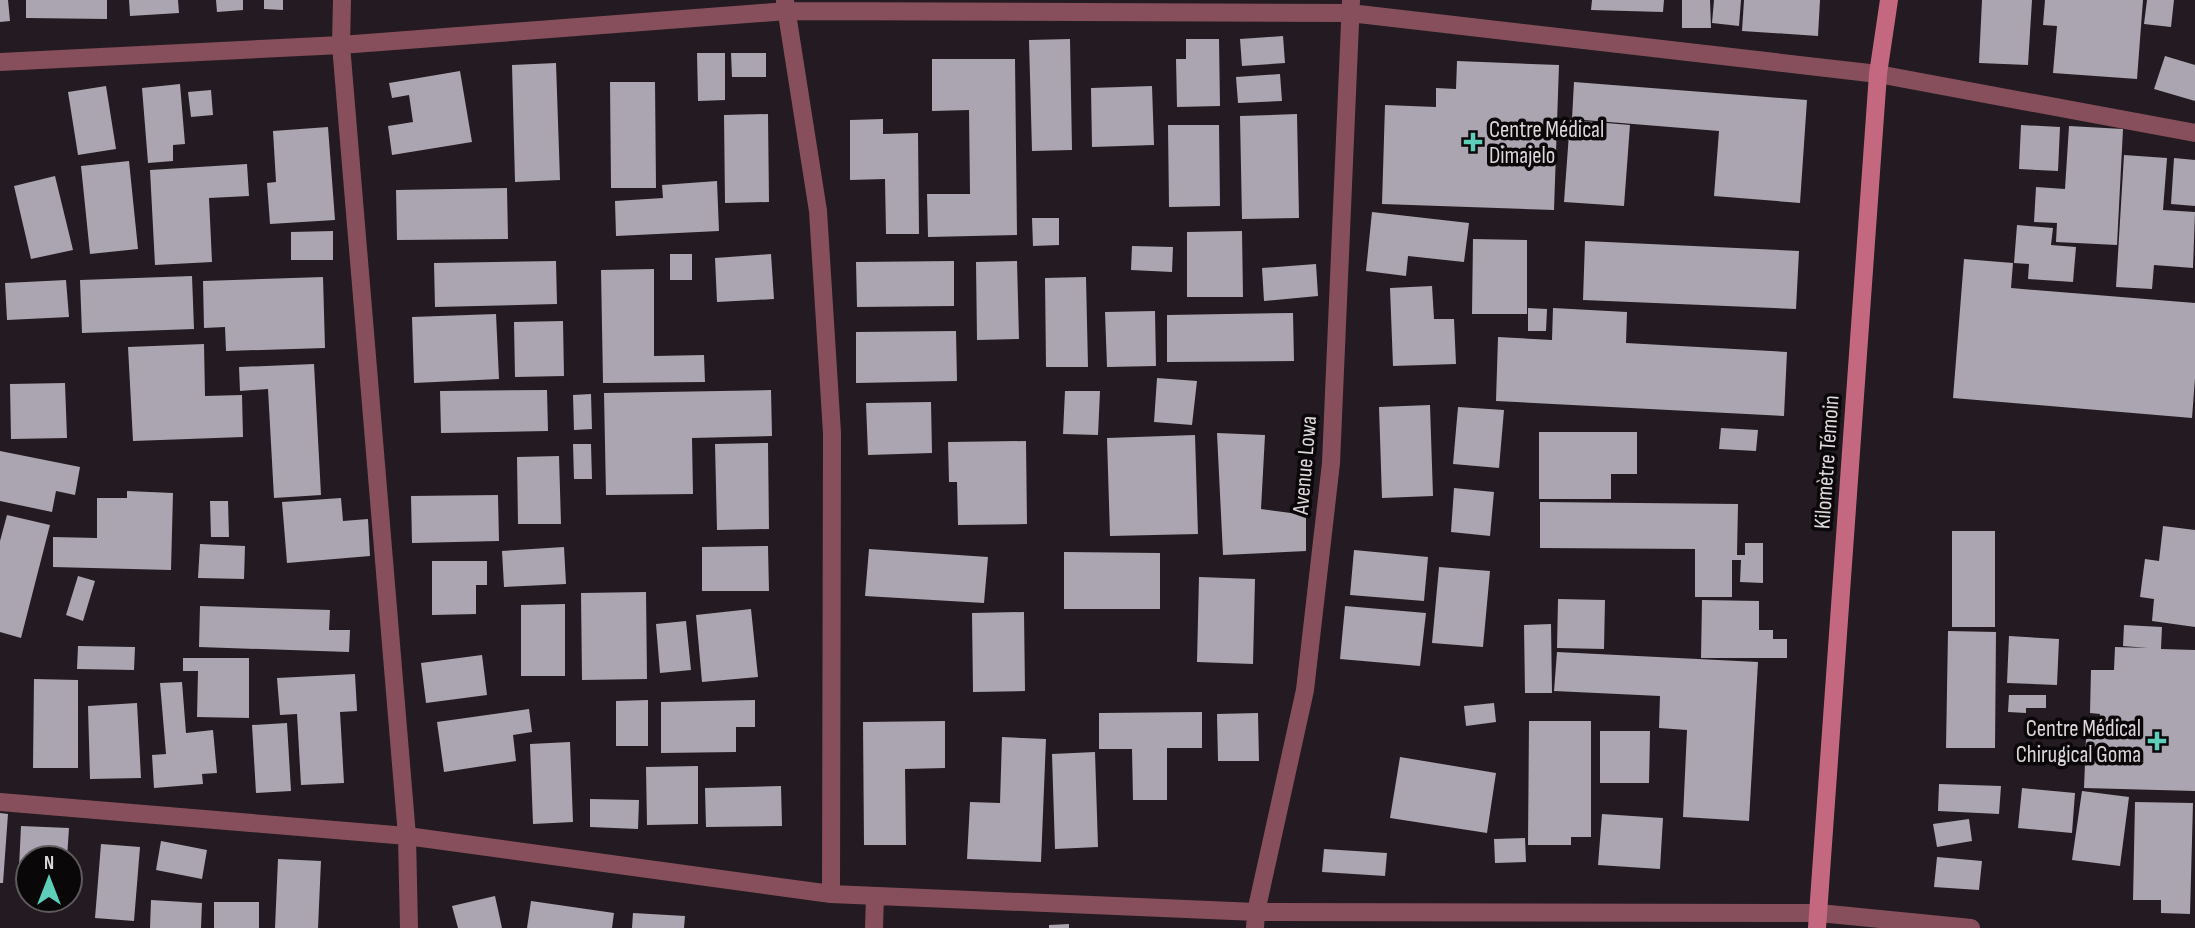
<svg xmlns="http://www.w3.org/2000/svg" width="2195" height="928" viewBox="0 0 2195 928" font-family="'Sofia Sans Condensed',sans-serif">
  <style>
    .building { fill: #aaa5b0 }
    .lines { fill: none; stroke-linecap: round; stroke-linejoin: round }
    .minor { stroke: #874f5c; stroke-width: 18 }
    .secondary { stroke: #c3687f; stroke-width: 18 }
    .poi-dot { fill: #5dceb9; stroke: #0a0709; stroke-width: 2.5 }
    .labels { text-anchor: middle; stroke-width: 7; stroke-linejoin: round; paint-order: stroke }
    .poi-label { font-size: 23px; fill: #ddd8dc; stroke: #0a0709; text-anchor: start }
    .street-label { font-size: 23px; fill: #ddd8dc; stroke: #0a0709 }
  </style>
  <rect width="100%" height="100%" fill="#231b21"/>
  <path class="building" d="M0,0H8L10,21L0,22Z
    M26,0H107V19L26,18Z
    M129,0H178L179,13L130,16Z
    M216,0H243V10L217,12Z
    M264,0H283V10L264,9Z
    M1592,0H1664L1663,12L1591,10Z
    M1682,0H1710L1711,28H1682Z
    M1714,0H1741L1739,26L1712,23Z
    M1744,0H1820L1818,36L1742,31Z
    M1982,0H2032L2028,65L1979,63Z
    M2045,0H2143L2137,79L2053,73L2057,26L2043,25Z
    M2147,0H2174L2171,27L2144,24Z
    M1283,36L1285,63L1242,66L1240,39Z
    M1070,39L1072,150L1032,151L1029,40Z
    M1186,39H1219L1220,106L1177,107L1176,59H1186Z
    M697,53H725V100L698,101Z
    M731,53H766V77H732Z
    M2165,56L2195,65V101L2154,89Z
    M932,59H1015L1017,235L928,237L927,194H970L969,110L932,111Z
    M1457,61L1559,65L1554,210L1382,204L1385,105L1436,107V88L1456,89Z
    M556,63L560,180L515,182L512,65Z
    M460,71L472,142L392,155L388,126L413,122L409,95L392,98L389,83Z
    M1280,74L1282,101L1238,103L1236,77Z
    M610,82H655L656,188H611Z
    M1574,82L1807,100L1800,203L1714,196L1719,131L1572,119Z
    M180,84L185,144L173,145V161L148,163L142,88Z
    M106,86L116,149L78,155L68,92Z
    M1152,86L1154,145L1092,147L1091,88Z
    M211,90L213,115L191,117L188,92Z
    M768,114L769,202L725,203L724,115Z
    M1297,114L1299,218L1242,219L1240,116Z
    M883,119V134L918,133L919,234H886L885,179L850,180V120Z
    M1570,120L1630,125L1624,206L1564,202Z
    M1168,125H1219L1220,206L1169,207Z
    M2021,125L2060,127L2058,171L2019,169Z
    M2069,126L2123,129L2117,245L2056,242L2057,223L2034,222L2036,187L2065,189Z
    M328,127L335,220L270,224L267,183L276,182L273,131Z
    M2124,155L2167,158L2163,210L2195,212L2193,268L2154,265L2152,289L2116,287Z
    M2174,158L2195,160V206L2171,204Z
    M129,161L138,249L90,254L81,166Z
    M247,164L249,196L209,198L212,262L155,265L150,170Z
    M55,176L73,250L31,259L14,186Z
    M717,181L719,231L616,236L615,201L663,198L662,185Z
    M507,188L508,239L397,240L396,190Z
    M1372,212L1469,223L1464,262L1408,256L1406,276L1366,271Z
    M1032,218H1059V245L1033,246Z
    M2017,225L2053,228L2051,245L2076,247L2073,282L2028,279L2029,264L2014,263Z
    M333,231V260H291V232Z
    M1242,231L1243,297H1187V232Z
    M1473,239L1527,240V314H1472Z
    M1585,241L1799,251L1796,309L1583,300Z
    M1132,246L1173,247L1172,272L1131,270Z
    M670,254H692V280H670Z
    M771,254L774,299L717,302L715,258Z
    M1964,259L2013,263L2011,288L2195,303V378L2192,418L1953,398Z
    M556,261L557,304L435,307L434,263Z
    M954,261V306L857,307L856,262Z
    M1017,261L1019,339L977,340L976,262Z
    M1316,264L1318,296L1264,301L1262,268Z
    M654,269V356L704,355L705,382L603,383L601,270Z
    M192,276L194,329L82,333L80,280Z
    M323,277L325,348L226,351L225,327L204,328L203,281Z
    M1086,277L1088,367H1046L1045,278Z
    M66,280L69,317L7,320L5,283Z
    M1432,286L1434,319H1454L1456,364L1393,366L1390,288Z
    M1528,308L1547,309L1546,331H1528Z
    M1553,308L1627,312L1626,343L1787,352L1784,416L1496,401L1498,337L1552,340Z
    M1155,311L1156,366L1107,367L1105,312Z
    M1293,313L1294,361L1167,362V315Z
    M496,314L499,379L414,383L412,317Z
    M563,321L564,376L515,377L514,322Z
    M956,331L957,381L856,383V332Z
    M204,344L205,396L242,395L243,437L133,441L128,347Z
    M314,364L321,495L274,498L268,389L240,391L239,367Z
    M1157,378L1197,381L1192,425L1154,422Z
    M65,383L67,438L11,439L10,384Z
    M547,390L548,431L441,433L440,391Z
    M771,390L772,436L692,438L693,494L606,495L604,393Z
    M1065,391H1100L1098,435L1063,434Z
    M591,394L592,429L574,430L573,395Z
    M931,402L932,453L868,455L866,403Z
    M1430,405L1433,496L1382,498L1379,407Z
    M1458,407L1504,410L1499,468L1453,464Z
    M1721,428L1758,430L1756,451L1719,449Z
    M1539,432H1637V474H1611V499H1539Z
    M1217,433L1265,435L1261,509L1306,515V551L1223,555Z
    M1195,435L1198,534L1110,536L1107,438Z
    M1026,441L1027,524L958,525L957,482H949L948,442Z
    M768,443L769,529L717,530L715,444Z
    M573,444H591L592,479H574Z
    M0,451L80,467L75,495L56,491L52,512L0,501Z
    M559,456L561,524H518L517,457Z
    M1454,488L1494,492L1490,536L1451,532Z
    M127,491L173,493L171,570L53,567V537L97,538V498H127Z
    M498,495L499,541L412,543L411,496Z
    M341,498L343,521L368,519L370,556L287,563L282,502Z
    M210,501H228L229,537H211Z
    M1540,502L1738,504L1737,555H1745V543H1763V583L1740,582L1741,560H1732V597H1695V549L1540,548Z
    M7,515L50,525L21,638L0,632V541Z
    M2163,526L2195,530V627L2152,621L2154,599L2140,597L2145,559L2159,561Z
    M1952,531H1995V627H1952Z
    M200,544L245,546L244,579L198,578Z
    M768,546L769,591H702V547Z
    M564,547L566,584L504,587L502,551Z
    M869,549L988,557L984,603L865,596Z
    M1354,550L1428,557L1424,601L1350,595Z
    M1064,552L1160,553V609H1064Z
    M432,561H487V585H476V614L432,615Z
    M1439,567L1490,571L1483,647L1432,643Z
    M78,576L95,581L83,621L66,615Z
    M1199,577L1255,579L1253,664L1197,662Z
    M646,592L647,679L582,680L581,593Z
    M1558,599L1605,600L1604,649L1557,648Z
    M1702,600L1759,601V630H1773V639H1787V658H1701Z
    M565,604V676H521V605Z
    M200,606L330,610L329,630H350L349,652L199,647Z
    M1345,606L1426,613L1420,666L1340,659Z
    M751,609L758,677L702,682L696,615Z
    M1024,612L1025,691L973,692L972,613Z
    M686,621L691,670L660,673L656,624Z
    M1551,624L1552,693H1525L1524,625Z
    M2124,625L2162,627L2161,649L2195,650V791L2084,788L2086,739H2098L2100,714L2090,713L2091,670H2114L2115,647L2148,648L2123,646Z
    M1948,631L1996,632L1995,748H1946Z
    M2009,636L2059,639L2057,685L2007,683Z
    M78,646L135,647L134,670L77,669Z
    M1557,652L1758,662L1749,821L1683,817L1687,730L1659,728L1660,696L1554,691Z
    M482,655L487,695L426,703L421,663Z
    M183,658H249V718L197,717L198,671H183Z
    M355,674L357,711L340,712L344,783L301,785L297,714L280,715L277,678Z
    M34,679L78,680V768H33Z
    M182,682L186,733L213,730L217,773L202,774L203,784L154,788L152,755L166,754L160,683Z
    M2009,695H2046V708H2026V713L2008,712Z
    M648,700V746H616V701Z
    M755,700V727H736V752L661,753V702Z
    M137,703L141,778L90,779L88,706Z
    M1494,703L1496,722L1466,726L1464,706Z
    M529,709L532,732L513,735L516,761L444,772L437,722Z
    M1202,712V748H1167V800H1133L1132,749H1099V713Z
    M1258,713L1259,761H1218L1217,714Z
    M945,721V768L905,769L906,845H864L863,722Z
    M1529,721H1591V837H1571V845H1528Z
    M287,723L291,791L256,793L252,725Z
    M1600,731H1650L1649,783H1600Z
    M1002,737L1046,739L1041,862L967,859L970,802L1000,803Z
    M570,742L573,822L533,824L530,744Z
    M1095,752L1098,847L1055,849L1052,754Z
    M1400,757L1496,773L1487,833L1390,818Z
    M698,766V824L647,825L646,767Z
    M1939,784L2001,786L1999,814L1938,811Z
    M781,786L782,826L706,827L705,788Z
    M2022,788L2075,793L2072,833L2018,828Z
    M2082,791L2129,797L2120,866L2072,860Z
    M590,799L639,800L638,829L590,827Z
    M2135,802L2193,803L2190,914L2161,913V900H2133Z
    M0,813L8,814L3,883H0Z
    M1602,814L1663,818L1660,869L1598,865Z
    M1969,819L1972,841L1937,847L1933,824Z
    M21,826L69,828L67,858H28V890L18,889Z
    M1525,838L1526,862L1495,863L1494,839Z
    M161,841L207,850L202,879L156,870Z
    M101,844L140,847L134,921L95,918Z
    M1324,849L1387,853L1385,876L1322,872Z
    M1937,857L1982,861L1979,890L1934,887Z
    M278,859L321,861L318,928H275Z
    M495,896L502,928H458L452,906Z
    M151,900L202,903L201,928H150Z
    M531,901L614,913L612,928H527Z
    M214,902H259V928H214Z
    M633,913L685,916L684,928H632Z
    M1069,924V928H1049V925Z"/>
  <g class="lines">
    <path class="minor" d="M342,0L341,45L407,836L409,928
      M785,1L818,211L832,433L831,894
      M0,62L341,45L787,11L1350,13L1878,74L2195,133
      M0,802L407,836L831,894L1256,912L1819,913L1971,928
      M874,928L875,896
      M1255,928L1256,912L1305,690L1331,463L1351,0"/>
    <path class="secondary" d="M1817,928L1878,74L1889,0"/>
  </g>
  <g class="poi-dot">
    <path d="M1469.5 131.5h7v7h7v7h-7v7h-7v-7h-7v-7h7z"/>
    <path d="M2153.5 730.5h7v7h7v7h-7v7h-7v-7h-7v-7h7z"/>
  </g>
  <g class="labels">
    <g class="poi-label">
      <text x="1489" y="137">Centre Médical<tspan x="1489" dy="26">Dimajelo</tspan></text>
      <text x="2141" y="736" text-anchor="end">Centre Médical<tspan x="2141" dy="26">Chirugical Goma</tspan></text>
    </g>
    <g class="street-label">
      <text transform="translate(1826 462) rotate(-86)" y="8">Kilomètre Témoin</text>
      <text transform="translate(1304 465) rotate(-85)" y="8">Avenue Lowa</text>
    </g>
  </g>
  <g transform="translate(49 879)"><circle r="33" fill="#0a0709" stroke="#5e5b5d" stroke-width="2"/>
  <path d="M0-5L12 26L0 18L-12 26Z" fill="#5dceb9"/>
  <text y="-10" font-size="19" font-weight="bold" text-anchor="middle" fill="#ddd8dc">N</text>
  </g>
</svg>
